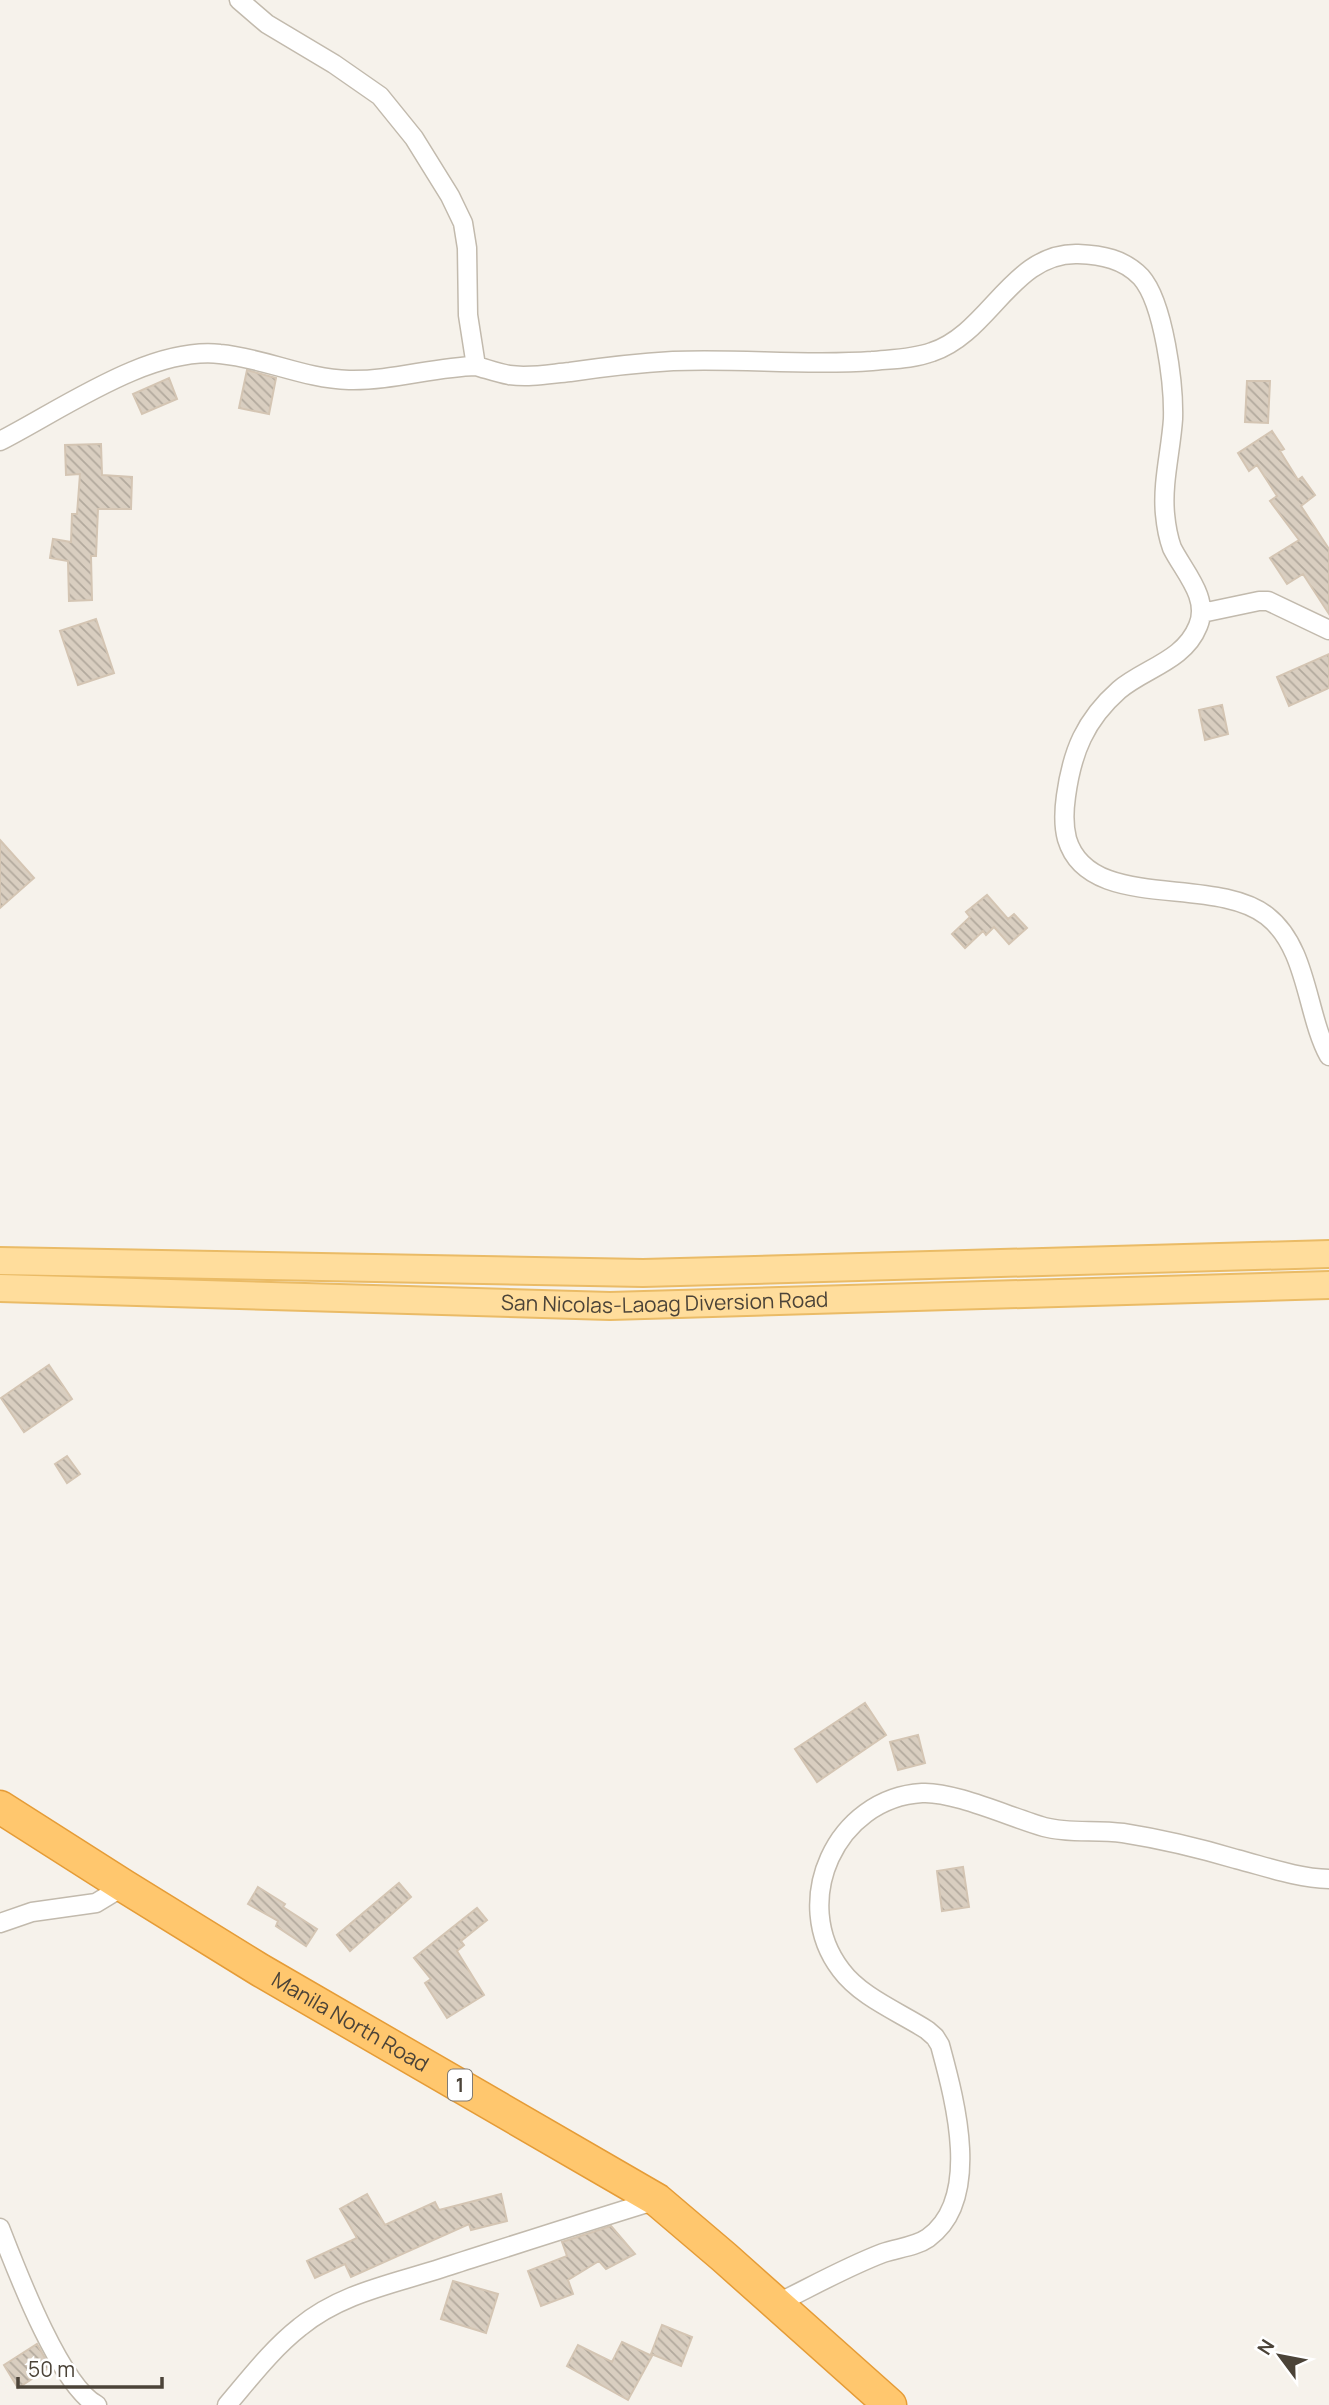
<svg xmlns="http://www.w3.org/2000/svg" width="1329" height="2405" viewBox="0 0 1329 2405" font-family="Manrope,sans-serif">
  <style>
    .building { fill: url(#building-back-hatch); stroke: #d4c5b3; stroke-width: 2 }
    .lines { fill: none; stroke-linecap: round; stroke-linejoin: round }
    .street-casing { stroke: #c2baad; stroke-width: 21 }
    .primary-casing { stroke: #eabb66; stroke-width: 30 }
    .highway-casing { stroke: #e59c37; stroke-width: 35 }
    .street { stroke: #fff; stroke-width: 18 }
    .primary { stroke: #ffdd9c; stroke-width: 26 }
    .highway { stroke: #ffc76e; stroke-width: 32 }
    .labels { text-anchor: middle; stroke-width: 6; stroke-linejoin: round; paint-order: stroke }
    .shield { fill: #fff; stroke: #817b74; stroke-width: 2 }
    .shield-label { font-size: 19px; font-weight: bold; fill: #4b4338 }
    .street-label { font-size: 21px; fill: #4b4338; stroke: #fff }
  </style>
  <defs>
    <pattern id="building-back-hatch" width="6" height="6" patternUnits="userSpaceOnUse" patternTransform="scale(1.75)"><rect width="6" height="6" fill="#d9cec0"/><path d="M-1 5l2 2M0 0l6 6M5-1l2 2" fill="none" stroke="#b2a99d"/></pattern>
  </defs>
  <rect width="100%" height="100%" fill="#f6f2eb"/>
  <path class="building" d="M247,370L276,378L269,414L239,408Z
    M169,378L177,399L142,414L133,394Z
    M1247,381H1270L1268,423L1245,422Z
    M1272,431L1284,449L1280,451L1298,480L1302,477L1315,495L1301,506L1329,549V614L1303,574L1287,584L1270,558L1299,540L1270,501L1277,496L1257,465L1249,471L1238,453Z
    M101,444L102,475L132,477L131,509H98L96,556H91L92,600L69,601L68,561L50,558L53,539L71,542L72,514H77L80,474L66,475L65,445Z
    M96,619L114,673L78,685L60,631Z
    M1329,654V688L1289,706L1277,677Z
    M1222,705L1228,734L1205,740L1199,710Z
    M0,840L34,878L0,908Z
    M987,895L1008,919L1014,914L1027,928L1009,944L994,927L986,935L983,931L965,948L952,934L970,917L966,912Z
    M49,1365L72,1399L24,1432L1,1398Z
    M67,1456L80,1474L67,1483L55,1464Z
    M865,1703L886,1735L817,1782L795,1749Z
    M918,1735L925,1763L898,1770L890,1742Z
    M963,1867L969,1907L942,1911L937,1871Z
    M399,1883L411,1897L350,1951L337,1935Z
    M258,1887L285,1904L283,1907L317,1929L306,1946L276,1926L278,1921L248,1904Z
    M477,1908L487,1920L461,1941L464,1945L457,1951L484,1995L447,2018L425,1983L431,1979L414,1958Z
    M367,2194L385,2225L435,2202L439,2210L501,2194L507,2221L471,2230L469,2224L351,2277L345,2264L315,2278L307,2261L357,2238L340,2209Z
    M611,2226L635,2254L606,2269L599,2261L568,2280L573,2294L541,2306L528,2271L567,2256L562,2242Z
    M453,2281L498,2294L486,2333L441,2319Z
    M662,2325L692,2337L681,2366L651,2354Z
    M622,2342L652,2356L628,2400L567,2366L578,2345L612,2362Z
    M37,2344L50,2367L18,2388L4,2365Z"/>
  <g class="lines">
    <g class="street-casing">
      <path id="street" d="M239,0L267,24L334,64L380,96L414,138L450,196L463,223L467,248L468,315L476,366C487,369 498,373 509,375C530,378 549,374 570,372C604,367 639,363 673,361C739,358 806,366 872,361C892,359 913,359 932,352C990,333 1012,252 1078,254C1102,255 1124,259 1141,277C1164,303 1174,385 1173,419C1171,450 1162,483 1165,514C1166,525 1168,537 1172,548C1184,572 1210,598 1198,626C1184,661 1145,668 1119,690C1085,720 1072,752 1066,796C1064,810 1063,824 1067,839C1089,913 1213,874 1267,916C1308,948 1306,1014 1329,1056
        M0,441C61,410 150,346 220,354C264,358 305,379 349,380C392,381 434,367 476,366
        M1202,613L1259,601H1268L1329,630
        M0,1923L32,1912L96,1903L124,1886
        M0,2228C16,2269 60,2386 97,2405
        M776,2304C811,2287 846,2267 883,2253C897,2248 915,2247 928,2238C983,2199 954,2097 940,2045L935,2037L927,2030C899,2012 861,1997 841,1970C789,1902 836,1798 922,1793C953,1791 1012,1818 1044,1827C1070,1834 1096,1829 1123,1833C1161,1839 1199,1848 1236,1859C1267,1867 1297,1878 1329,1879
        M227,2405C250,2378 272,2349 300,2327C341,2293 393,2284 442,2268C514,2245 585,2222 657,2200"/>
    </g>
    <g class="primary-casing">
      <g id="primary">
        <path d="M0,1261L643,1273L1329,1254"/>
        <path id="s1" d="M0,1288L610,1306L1329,1285"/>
      </g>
    </g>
    <g class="highway-casing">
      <g id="highway">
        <path id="s2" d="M0,1807L124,1886L260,1970L657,2200L724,2257L890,2405"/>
      </g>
    </g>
    <use href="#street" class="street"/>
    <use href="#primary" class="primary"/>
    <use href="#highway" class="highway"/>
  </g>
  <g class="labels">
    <rect class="shield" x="448" y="2069.5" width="24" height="31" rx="5"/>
    <g class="shield-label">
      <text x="460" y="2092">1</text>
    </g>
    <g class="street-label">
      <text dy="7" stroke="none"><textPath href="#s1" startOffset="665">San Nicolas-Laoag Diversion Road</textPath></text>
      <text dy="7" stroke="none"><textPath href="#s2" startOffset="411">Manila North Road</textPath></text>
    </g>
  </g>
  <g transform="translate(1280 2356) rotate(302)" stroke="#ffffff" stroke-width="5" paint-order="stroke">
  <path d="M0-5L12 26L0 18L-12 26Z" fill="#4b4338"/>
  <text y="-10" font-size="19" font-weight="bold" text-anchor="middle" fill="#4b4338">N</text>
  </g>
  <path d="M18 2377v10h144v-10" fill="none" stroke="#4b4338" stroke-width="3.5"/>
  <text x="28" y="2377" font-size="21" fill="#4b4338" stroke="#ffffff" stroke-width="5" paint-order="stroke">50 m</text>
</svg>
